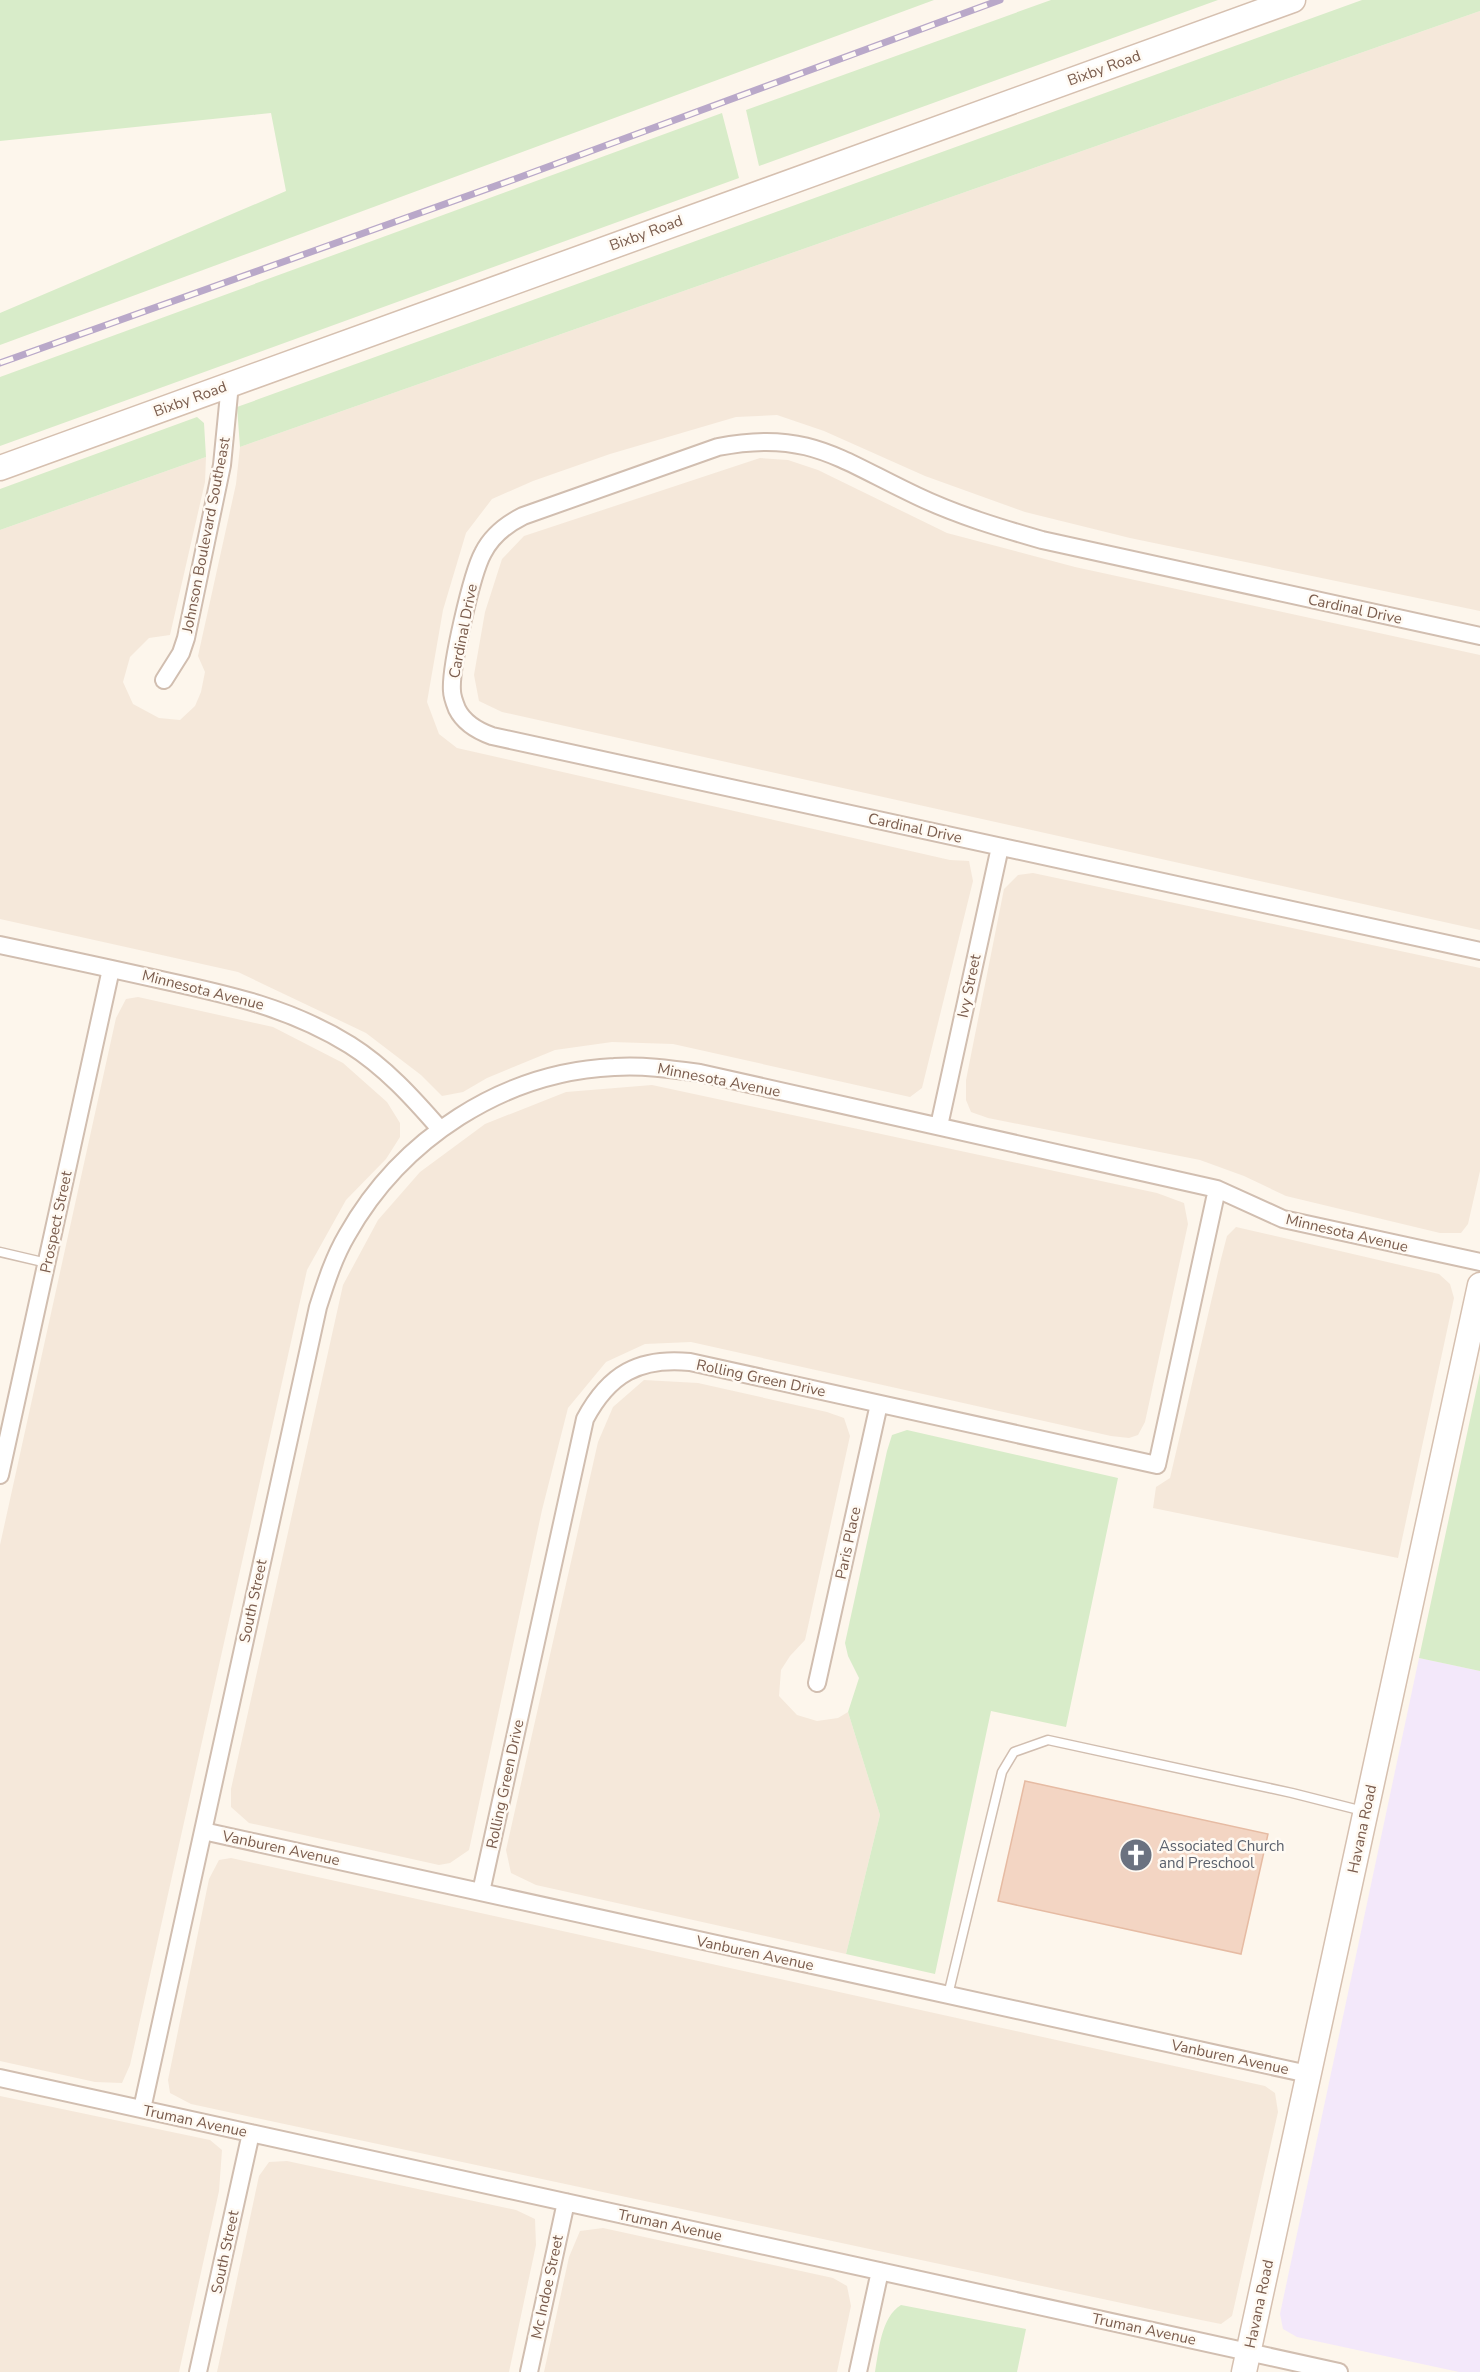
<svg xmlns="http://www.w3.org/2000/svg" width="1480" height="2372" viewBox="0 0 1480 2372" font-family="'Nunito Sans',sans-serif">
  <style>
    .residential { fill: #f5e8da }
    .education { fill: #f3e8fa }
    .green { fill: #d8ecc9 }
    .building { fill: #f3d5c3; stroke: #e6bba3; stroke-width: 1.5 }
    .lines { fill: none; stroke-linecap: round; stroke-linejoin: round }
    .lane-casing { stroke: #d1beb0; stroke-width: 11 }
    .street-casing { stroke: #d1beb0; stroke-width: 20 }
    .secondary-casing { stroke: #d6c0b0; stroke-width: 27 }
    .lane { stroke: #fff; stroke-width: 8 }
    .street { stroke: #fff; stroke-width: 16 }
    .secondary { stroke: #fff; stroke-width: 24 }
    .rail-casing { stroke: #b9a8c9; stroke-width: 7 }
    .rail { stroke: #fffaf3; stroke-width: 4.5; stroke-dasharray: 14; stroke-linecap: butt }
    .labels { text-anchor: middle; stroke-width: 5; stroke-linejoin: round; paint-order: stroke }
    .street-label { font-size: 15px; fill: #7a5c4d; stroke: #fffaf3 }
    .worship-label { font-size: 15px; fill: #5b616d; stroke: #fffaf3; text-anchor: start }
  </style>
  <rect width="100%" height="100%" fill="#fdf6ec"/>
  <path class="residential" d="M1480,11V611L1130,538L1025,512L925,476L824,431L777,415L736,417L610,454L533,481L492,499L466,533L443,610L427,702L439,734L457,748L950,860L969,861L973,881L922,1088L910,1097L673,1044L612,1042L555,1050L487,1078L463,1092L442,1096L421,1075L366,1033L238,972L0,919V530L206,457L205,482L170,635L149,638L130,657L123,682L133,704L159,718L180,720L195,706L201,692L205,672L198,656L236,484L240,447Z
    M760,458L788,460L818,470L947,533L1075,567L1480,655V930L502,712L479,701L474,675L485,612L502,559L524,536Z
    M1033,873L1480,968V1171L1468,1224L1461,1233H1440L1286,1196L1244,1176L1200,1160L988,1118L971,1112L966,1100V1080L1004,889L1018,875Z
    M138,997L273,1027L343,1063L387,1102L400,1123V1137L386,1159L346,1200L307,1270L130,2065L122,2083L95,2082L0,2061V1545L116,1018L126,999Z
    M652,1085L1157,1193L1184,1203L1188,1224L1145,1422L1138,1435L1129,1438L1111,1436L691,1342L645,1344L606,1362L568,1408L542,1510L469,1850L450,1863L439,1865L249,1823L231,1807V1789L343,1285L378,1220L420,1172L485,1124L566,1092Z
    M1236,1227L1439,1274L1450,1284L1454,1298L1398,1558L1153,1508L1156,1487L1170,1478L1221,1259L1227,1236Z
    M644,1380L698,1383L827,1412L844,1418L850,1436L805,1640L790,1656L781,1670L779,1696L797,1715L817,1721L838,1718L848,1712L880,1815L846,1954L536,1885L511,1873L506,1850L598,1442L613,1407Z
    M231,1858L1265,2086L1275,2093L1278,2112L1232,2316L1221,2324L1201,2320L191,2104L170,2093L168,2080L209,1879L219,1860Z
    M0,2096L210,2140L222,2150L219,2191L179,2372H0Z
    M287,2161L516,2210L535,2219L536,2245L509,2372H217L259,2176L269,2162Z
    M603,2228L833,2278L847,2286L851,2306L837,2372H544L569,2257L580,2231Z"/>
  <path class="education" d="M1419,1658L1480,1671V2372H1459L1297,2337L1283,2329L1280,2314Z"/>
  <path class="green" d="M0,0H934L0,345V313L286,191L271,113L0,141Z
    M1051,0H1218L759,166L746,110Z
    M1362,0H1480V11L240,447L237,407Z
    M722,113L739,178L0,446V377Z
    M197,417L204,423L206,457L0,530V489Z
    M1480,1373V1671L1419,1658Z
    M907,1430L1118,1478L1066,1727L991,1711L935,1974L846,1954L880,1815L848,1712L859,1678L848,1656L845,1643L887,1451L892,1435Z
    M901,2305L1026,2329L1017,2372H875C879,2350 881,2317 901,2305Z"/>
  <path class="building" d="M1025,1781L1268,1834L1241,1954L998,1901Z"/>
  <g class="lines">
    <g class="lane-casing">
      <path id="lane" d="M0,1252L47,1263
        M948,1995L1002,1772L1014,1752L1048,1740L1292,1793L1363,1811"/>
    </g>
    <g class="street-casing">
      <path id="street" d="M1480,636L1042,540C1000,528 957,515 917,496C840,460 808,429 718,447L523,516C507,524 491,537 483,553C472,573 450,668 452,691C452,696 455,704 457,709C464,723 478,731 492,736L1480,951
        M164,680L181,653L186,638L222,465L230,384
        M0,945C52,956 104,967 157,979C226,994 289,1007 350,1045C385,1067 413,1098 440,1129
        M939,1126L1000,847
        M0,1475L111,969
        M817,1683L879,1404
        M203,1831L1308,2074
        M481,1892L585,1419C609,1374 639,1357 690,1362L1157,1465L1217,1189
        M0,2078L1339,2372
        M142,2109L318,1307C326,1282 334,1257 347,1235C401,1139 503,1072 614,1067C643,1065 671,1069 700,1073L1217,1189L1283,1219L1480,1262
        M198,2372L251,2133
        M529,2372L566,2202
        M858,2372L880,2271"/>
    </g>
    <g class="secondary-casing">
      <path id="secondary" d="M0,468L1293,0
        M1244,2372L1480,1285"/>
    </g>
    <use href="#lane" class="lane"/>
    <use href="#street" class="street"/>
    <use href="#secondary" class="secondary"/>
    <g class="rail-casing">
      <path id="rail" d="M0,363L515,179L1000,0"/>
    </g>
    <use href="#rail" class="rail"/>
  </g>
  <defs>
    <g id="church-disc" transform="scale(1.725)"><circle r="9.5" fill="#6b7280" stroke="#fffaf3"/><path d="M-1.2-6h2.4v3.5h3.3v2.4h-3.3V6h-2.4V-.1h-3.3v-2.4h3.3Z" fill="#fff"/></g>
  </defs>
  <g fill-rule="evenodd">
    <use href="#church-disc" x="1136" y="1855"/>
  </g>
  <g class="labels">
    <g class="street-label">
      <text transform="translate(1104 68) rotate(-20)" y="5">Bixby Road</text>
      <text transform="translate(646 233) rotate(-20)" y="5">Bixby Road</text>
      <text transform="translate(190 399) rotate(-20)" y="5">Bixby Road</text>
      <text transform="translate(206 535) rotate(-79)" y="5">Johnson Boulevard Southeast</text>
      <text transform="translate(1355 609) rotate(12)" y="5">Cardinal Drive</text>
      <text transform="translate(463 631) rotate(-79)" y="5">Cardinal Drive</text>
      <text transform="translate(915 828) rotate(12)" y="5">Cardinal Drive</text>
      <text transform="translate(969 986) rotate(-78)" y="5">Ivy Street</text>
      <text transform="translate(203 990) rotate(14)" y="5">Minnesota Avenue</text>
      <text transform="translate(719 1080) rotate(11)" y="5">Minnesota Avenue</text>
      <text transform="translate(56 1222) rotate(-78)" y="5">Prospect Street</text>
      <text transform="translate(1347 1233) rotate(13)" y="5">Minnesota Avenue</text>
      <text transform="translate(761 1378) rotate(12)" y="5">Rolling Green Drive</text>
      <text transform="translate(848 1543) rotate(-78)" y="5">Paris Place</text>
      <text transform="translate(253 1601) rotate(-78)" y="5">South Street</text>
      <text transform="translate(505 1784) rotate(-78)" y="5">Rolling Green Drive</text>
      <text transform="translate(1362 1829) rotate(-78)" y="5">Havana Road</text>
      <text transform="translate(281 1848) rotate(12)" y="5">Vanburen Avenue</text>
      <text transform="translate(755 1953) rotate(12)" y="5">Vanburen Avenue</text>
      <text transform="translate(1230 2057) rotate(12)" y="5">Vanburen Avenue</text>
      <text transform="translate(195 2121) rotate(12)" y="5">Truman Avenue</text>
      <text transform="translate(670 2225) rotate(12)" y="5">Truman Avenue</text>
      <text transform="translate(225 2252) rotate(-78)" y="5">South Street</text>
      <text transform="translate(547 2287) rotate(-78)" y="5">Mc Indoe Street</text>
      <text transform="translate(1259 2304) rotate(-78)" y="5">Havana Road</text>
      <text transform="translate(1144 2329) rotate(12)" y="5">Truman Avenue</text>
    </g>
    <g class="worship-label">
      <text x="1159" y="1851">Associated Church<tspan x="1159" dy="17">and Preschool</tspan></text>
    </g>
  </g>
</svg>
